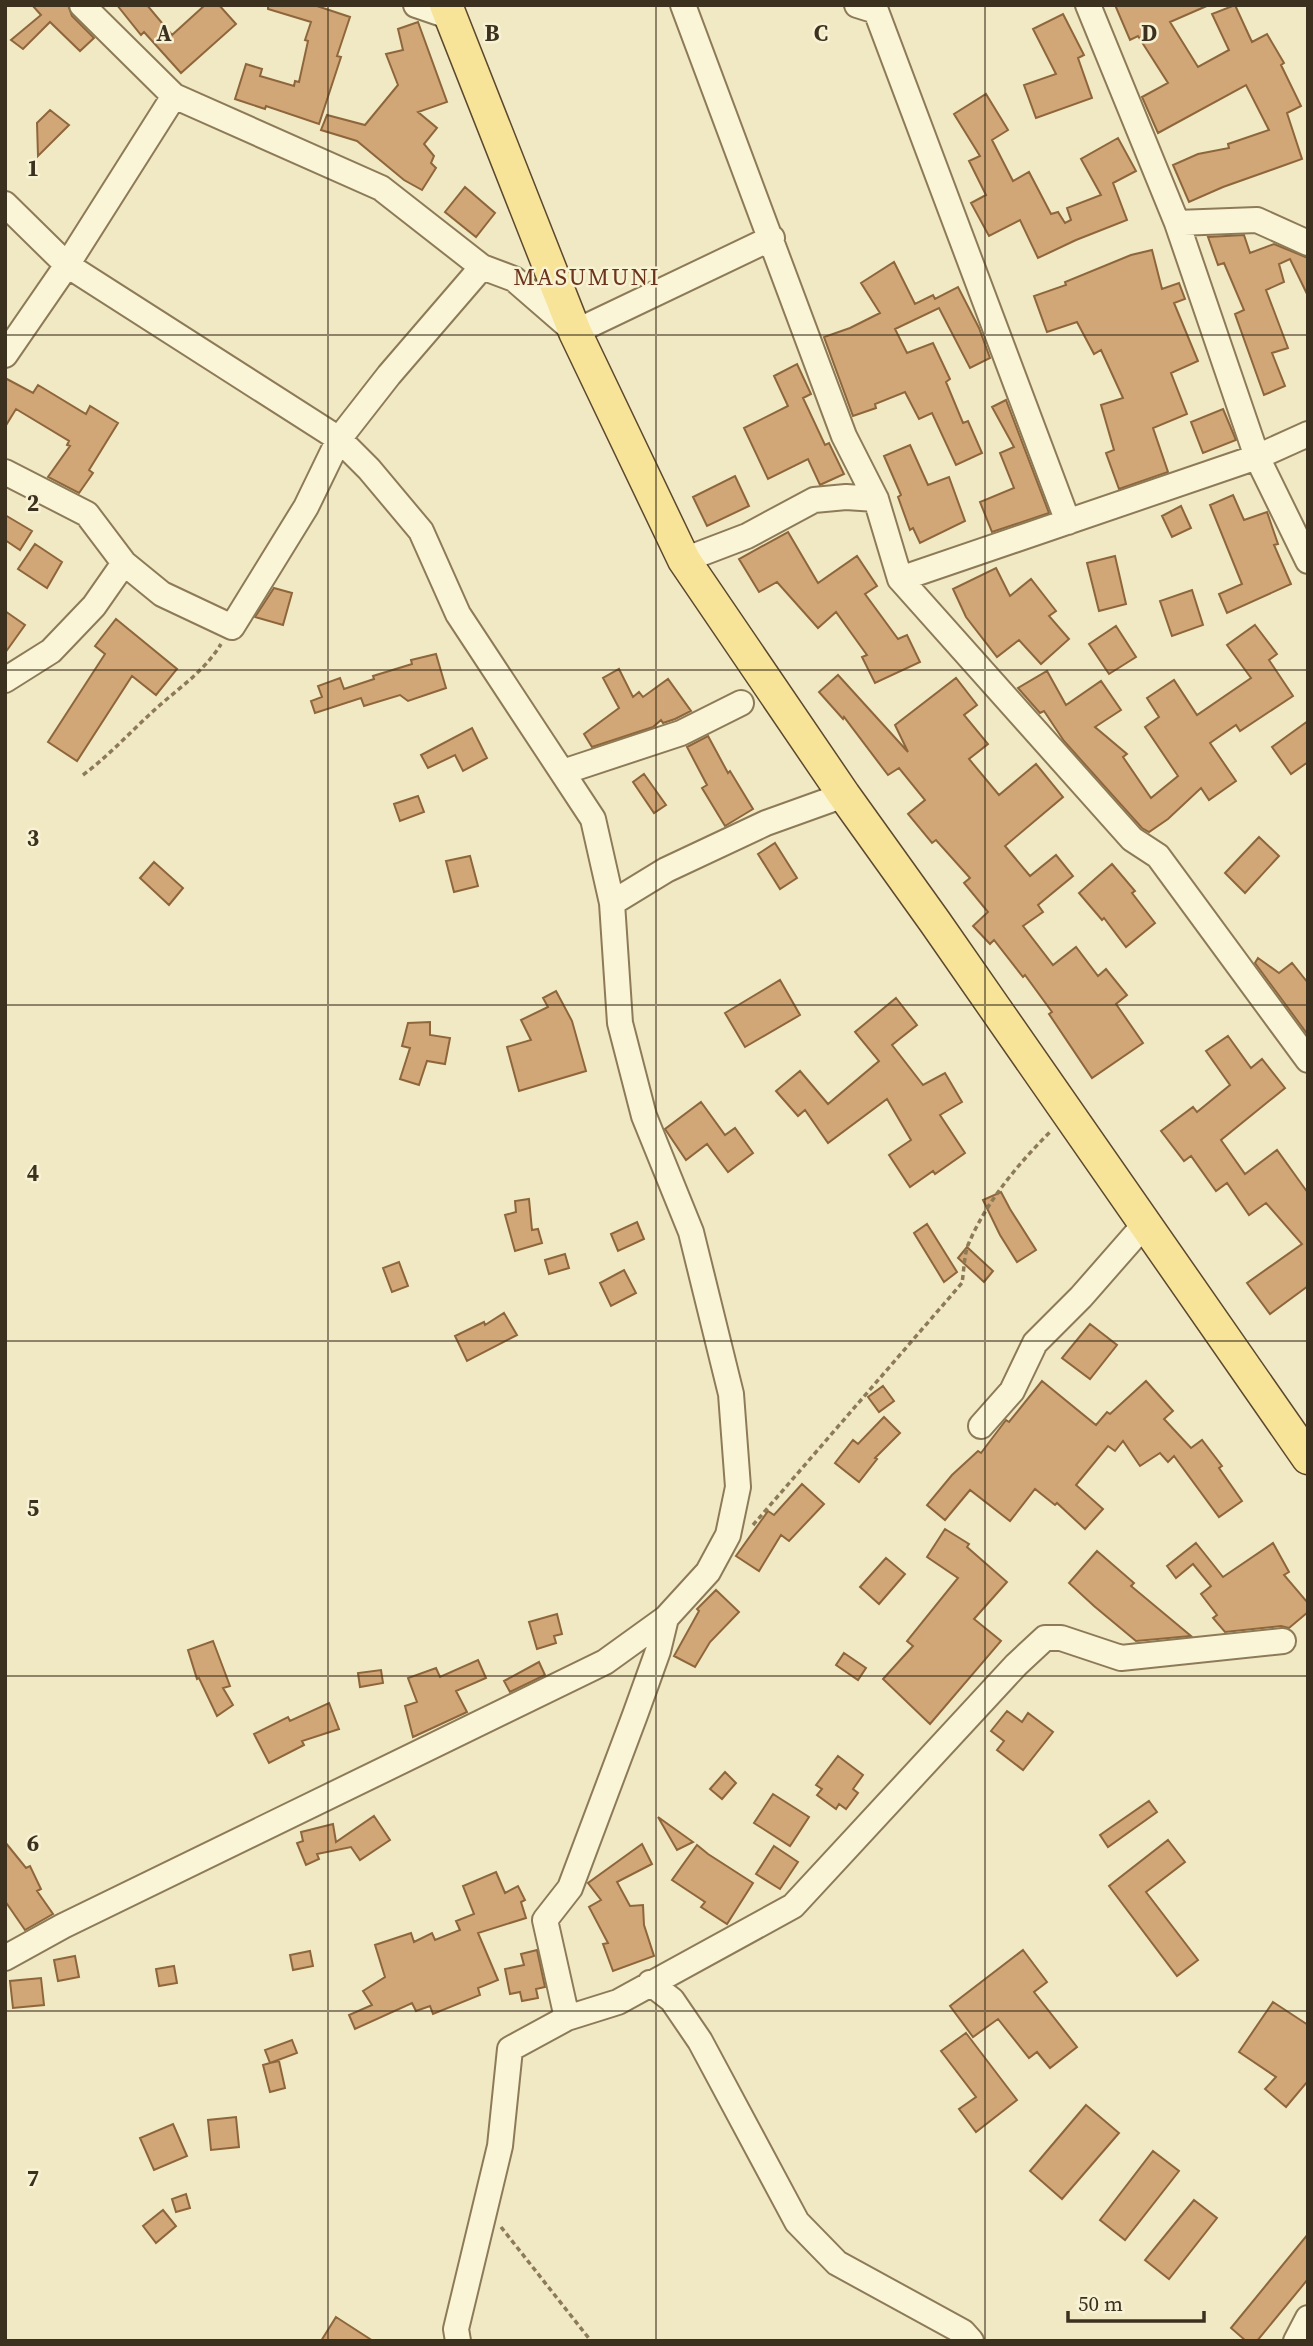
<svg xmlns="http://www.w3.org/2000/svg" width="1313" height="2346" viewBox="0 0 1313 2346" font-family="'Source Serif 4',serif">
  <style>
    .building { fill: #d2a777; stroke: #8e663c; stroke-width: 2 }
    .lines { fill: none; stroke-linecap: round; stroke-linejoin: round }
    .minor-casing { stroke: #8d7b58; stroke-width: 28 }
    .major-casing { stroke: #5b482d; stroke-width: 35 }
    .path { stroke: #8d7b58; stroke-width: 3.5; stroke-dasharray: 5 3.5; stroke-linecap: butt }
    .minor { stroke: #fbf5d8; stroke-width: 24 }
    .major { stroke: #f7e499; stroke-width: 32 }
    .grid { fill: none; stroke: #3c301e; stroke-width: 2; stroke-opacity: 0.55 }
    .labels { text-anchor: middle; stroke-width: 5; stroke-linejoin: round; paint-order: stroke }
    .quarter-label { font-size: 24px; letter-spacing: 2px; fill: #6c341a; stroke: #f8f2d4 }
    .grid-label { font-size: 23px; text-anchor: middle; font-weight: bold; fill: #3c301e; stroke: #f8f2d4; stroke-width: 5; stroke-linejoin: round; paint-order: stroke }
  </style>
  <rect width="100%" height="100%" fill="#f1e9c3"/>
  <path class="building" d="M32,5H68L72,16L94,38L80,51L50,22L23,49L11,40L41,15Z
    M117,5H147L172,35L205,5H219L236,24L181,73L144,32L141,35Z
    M268,5H314L350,17L337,56L341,57L319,124L266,106L265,109L235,99L246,64L262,69L260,76L294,86L295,81L299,82L308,41L305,40L311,22L268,9Z
    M1115,5H1209L1170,22L1198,67L1229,50L1212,14L1235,5L1252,42L1267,34L1284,63L1281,65L1301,106L1287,113L1302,159L1223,187L1189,202L1173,165L1198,154L1229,148L1228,144L1269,130L1246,85L1158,133L1142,97L1168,83L1138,36L1130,40Z
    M1063,14L1084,55L1078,58L1092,98L1036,118L1024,85L1056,74L1033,29Z
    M418,22L447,102L418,112L437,128L424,144L434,156L431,163L436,168L422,190L404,180L357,141L321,130L327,115L365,125L398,85L386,54L403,50L398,29Z
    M986,94L1008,130L992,140L1013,181L1029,172L1051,214L1058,212L1065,223L1071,220L1067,208L1101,195L1081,159L1118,138L1136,171L1113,183L1127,220L1076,240L1038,258L1020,220L989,236L971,203L986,195L969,161L980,156L954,114Z
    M50,110L69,125L38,156L37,123Z
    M465,187L495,213L476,237L445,212Z
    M1244,235L1250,253L1274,244L1308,258V296L1290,259L1279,264L1284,282L1266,290L1288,348L1272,353L1285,386L1264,395L1235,314L1244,310L1224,263L1218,265L1208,237Z
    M1152,250L1162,289L1179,283L1185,299L1174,303L1198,361L1171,373L1187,414L1153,428L1168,472L1119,489L1106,453L1114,450L1101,405L1123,398L1101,350L1094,354L1077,322L1047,332L1034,296L1066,285L1065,282L1131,255Z
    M894,262L915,304L933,295L935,299L958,287L979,328L990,358L970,368L939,308L895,329L907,353L933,343L950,379L946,382L963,423L968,421L982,453L956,465L932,413L919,419L905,392L875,404L876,408L853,416L824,337L850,328L880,313L861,283Z
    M797,364L811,394L803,398L825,445L829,443L844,474L822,484L820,485L808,459L768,479L744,428L788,406L774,376Z
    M5,378L33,393L38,385L86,414L90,406L118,423L89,470L93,473L79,493L48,477L70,446L67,445L69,441L16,409L5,427Z
    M1006,400L1049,513L992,532L980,502L1014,488L1000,453L1014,447L992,407Z
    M1223,409L1236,440L1203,453L1191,422Z
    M910,445L928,485L949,477L965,521L920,543L913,528L910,530L898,497L901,495L884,456Z
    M735,476L749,506L707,526L693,497Z
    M1233,495L1244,520L1267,512L1278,544L1274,545L1291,584L1227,613L1219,594L1242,584L1210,505Z
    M1181,506L1191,528L1172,537L1162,516Z
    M5,515L32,531L20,550L5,540Z
    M788,532L818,583L857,556L877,586L865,594L898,639L907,635L920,662L875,683L862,657L867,655L836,612L818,628L777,582L759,592L739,559Z
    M35,544L62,562L47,588L18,569Z
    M1115,556L1126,604L1099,611L1087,563Z
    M996,568L1010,596L1031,579L1056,611L1049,616L1069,639L1041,664L1019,640L997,657L966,617L953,589Z
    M274,588L292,593L283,625L255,617Z
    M1192,590L1203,625L1172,636L1160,601Z
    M5,611L25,625L5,653Z
    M116,619L177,669L156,695L132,676L77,761L48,742L105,654L95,646Z
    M1255,625L1277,654L1269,660L1293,696L1240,731L1236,725L1210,743L1236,781L1209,800L1201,788L1168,819L1149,832L1142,828L1064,741L1044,711L1040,713L1018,688L1047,671L1066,705L1101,681L1121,710L1095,727L1127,754L1123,757L1151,798L1178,776L1145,727L1159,717L1147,698L1174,680L1197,715L1251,678L1227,645Z
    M1116,626L1136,657L1109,674L1089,644Z
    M436,654L446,688L408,701L400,695L364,706L361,698L315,713L311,701L322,697L318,686L340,678L344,689L374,679L373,676L412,664L411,660Z
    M619,669L633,697L639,692L643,697L668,679L691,711L675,719L663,723L661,720L653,727L592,747L584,734L619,708L603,678Z
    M838,675L908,752L895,725L956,678L977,705L964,715L988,744L969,759L999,795L1036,764L1063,797L1005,846L1030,876L1056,855L1073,876L1038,905L1043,912L1023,926L1053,965L1076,947L1098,976L1106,969L1127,995L1116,1004L1143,1043L1092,1078L1049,1014L1052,1012L1025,975L1023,977L994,940L990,944L973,926L988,912L964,883L970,878L936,840L932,843L908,814L925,800L899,768L888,775L844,717L843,719L819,692Z
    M1308,721V762L1291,774L1272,747Z
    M472,728L487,758L463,771L455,755L428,768L421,755Z
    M708,736L728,773L730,771L753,809L725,826L702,788L707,785L687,747Z
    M644,774L666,805L654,813L633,782Z
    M418,796L424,812L400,821L394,804Z
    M1259,837L1279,856L1245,893L1225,873Z
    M775,843L797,878L780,889L758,854Z
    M470,856L478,886L454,892L446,861Z
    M154,862L183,888L169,905L140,878Z
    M1112,864L1135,891L1132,893L1155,923L1126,947L1104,918L1102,920L1079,893Z
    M1258,958L1279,973L1292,963L1308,983V1035L1255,963Z
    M780,980L800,1015L745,1047L725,1013Z
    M556,991L572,1021L586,1071L519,1091L507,1047L531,1040L521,1020L548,1007L543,998Z
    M896,998L917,1025L892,1045L923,1085L945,1073L962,1102L940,1115L965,1153L935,1174L933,1171L910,1187L889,1155L911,1140L887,1099L828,1143L805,1110L798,1116L776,1091L800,1071L828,1104L879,1061L855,1032Z
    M430,1022V1035L450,1038L445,1064L427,1061L419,1085L400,1079L410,1048L402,1046L408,1023Z
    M1228,1036L1251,1068L1262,1059L1285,1088L1221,1140L1245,1174L1277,1150L1308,1193V1286L1270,1314L1247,1283L1302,1244L1266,1203L1249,1215L1227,1183L1216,1191L1191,1156L1184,1161L1161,1131L1193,1107L1197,1112L1230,1085L1206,1051Z
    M701,1102L725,1135L735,1128L753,1153L728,1172L707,1144L686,1160L665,1129Z
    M1001,1192L1010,1209L1036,1250L1017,1262L1000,1235L983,1200Z
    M529,1199L532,1230L538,1229L542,1243L515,1251L505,1215L516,1212L515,1201Z
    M637,1222L644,1239L618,1251L611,1234Z
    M927,1224L957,1272L944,1282L914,1233Z
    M967,1247L993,1271L984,1282L958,1258Z
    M565,1254L569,1268L549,1274L545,1260Z
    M399,1262L408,1286L392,1292L383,1268Z
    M624,1270L636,1293L611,1306L600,1283Z
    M504,1313L517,1335L467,1361L455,1336L484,1322L485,1325Z
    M1090,1324L1117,1345L1090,1379L1062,1358Z
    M1042,1381L1096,1425L1107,1412L1110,1414L1146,1381L1173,1411L1164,1419L1191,1448L1202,1440L1222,1466L1219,1468L1242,1501L1219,1517L1174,1456L1168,1462L1160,1453L1140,1466L1123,1441L1115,1451L1108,1446L1076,1485L1103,1509L1085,1529L1057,1503L1055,1505L1035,1489L1010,1521L970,1490L945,1520L927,1505L952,1475L978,1451L981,1453L1006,1420L1009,1422Z
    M883,1386L894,1401L879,1412L868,1397Z
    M884,1417L900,1433L875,1458L877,1459L859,1482L835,1463L853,1440L858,1444Z
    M802,1484L824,1504L789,1541L781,1535L759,1571L736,1556L768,1511L774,1515Z
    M945,1529L969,1544L967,1547L1007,1582L974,1619L1001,1641L930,1724L883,1679L913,1646L907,1641L958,1578L927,1557Z
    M1196,1543L1223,1577L1273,1543L1289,1572L1284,1575L1308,1603V1612L1289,1628L1281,1626L1225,1632L1213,1618L1217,1615L1201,1594L1211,1586L1193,1564L1176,1578L1167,1566Z
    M1097,1551L1134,1583L1131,1586L1191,1636L1136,1641L1094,1606L1069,1583Z
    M886,1558L905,1574L879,1604L860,1587Z
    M716,1590L739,1612L710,1642L695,1667L674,1656L699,1611L697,1609Z
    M557,1614L562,1634L554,1636L556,1643L537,1649L529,1622Z
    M213,1641L230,1686L223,1688L233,1705L217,1716L199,1678L197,1679L188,1650Z
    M844,1653L866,1668L858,1680L836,1665Z
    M478,1660L486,1678L456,1691L467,1712L413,1737L405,1706L417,1702L408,1678L436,1668L440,1677Z
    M539,1662L545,1675L510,1692L504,1681Z
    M381,1670L383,1683L360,1687L358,1673Z
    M329,1703L339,1729L302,1741L304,1745L269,1763L254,1734L288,1717L290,1721Z
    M1007,1711L1022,1722L1028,1713L1053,1732L1023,1770L997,1750L1004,1741L991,1731Z
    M838,1756L863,1775L853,1789L858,1793L846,1809L839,1804L836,1809L817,1795L822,1789L816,1785Z
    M725,1772L736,1783L722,1799L710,1789Z
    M773,1794L809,1817L790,1846L754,1823Z
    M1149,1801L1157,1812L1108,1847L1100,1835Z
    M374,1816L390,1840L360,1860L351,1847L317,1854L319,1859L306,1865L297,1843L303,1841L301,1832L333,1824L336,1842Z
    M658,1817L693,1842L677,1850Z
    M1168,1840L1185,1862L1146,1892L1198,1960L1177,1976L1109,1886Z
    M5,1842L26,1868L30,1866L41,1889L37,1891L53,1914L25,1930L5,1901Z
    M642,1844L652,1864L617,1882L630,1906L643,1905L644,1925L654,1956L613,1971L603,1944L608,1943L589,1907L601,1900L588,1883Z
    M697,1845L708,1854L753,1883L727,1924L701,1907L705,1902L672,1880Z
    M774,1846L798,1862L780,1889L756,1874Z
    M496,1872L505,1893L518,1886L525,1900L521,1902L526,1918L478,1933L498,1980L478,1988L480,1995L433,2014L430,2006L416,2011L412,2003L355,2029L349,2015L372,2005L363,1991L385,1977L375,1945L411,1933L414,1942L432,1933L435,1940L460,1930L456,1921L474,1914L463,1886Z
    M537,1950L545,1987L536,1989L538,1998L522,2001L520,1992L510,1994L505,1969L524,1965L521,1954Z
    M1023,1950L1047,1982L1034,1992L1077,2047L1050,2068L1037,2052L1029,2058L998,2019L973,2037L950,2006Z
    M310,1951L313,1966L293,1970L290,1955Z
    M75,1956L79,1977L58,1981L54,1960Z
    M174,1966L177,1983L159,1986L156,1969Z
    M41,1978L44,2005L13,2008L10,1981Z
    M1273,2002L1308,2025V2081L1286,2107L1265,2089L1276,2077L1239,2052Z
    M966,2033L1017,2100L976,2132L959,2109L976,2097L941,2051Z
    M292,2040L297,2053L270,2063L279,2061L285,2088L270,2092L263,2065L270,2063L265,2050Z
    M1086,2105L1119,2133L1062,2199L1030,2171Z
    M236,2117L239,2147L211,2150L208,2120Z
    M173,2124L187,2156L154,2170L140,2138Z
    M1153,2151L1179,2171L1125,2240L1100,2220Z
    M186,2194L190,2208L176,2212L172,2199Z
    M1194,2200L1217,2218L1169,2279L1145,2260Z
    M163,2210L176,2226L156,2243L143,2226Z
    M1308,2234V2279L1257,2341H1246L1231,2328Z
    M336,2317L373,2341H321Z"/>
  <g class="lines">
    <g class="minor-casing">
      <path id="minor" d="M82,5L174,96L381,188L482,267L514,279L575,332L772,238
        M416,5L451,17
        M683,5L844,436L876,499L900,579L1132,839L1158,856L1308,1060
        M857,5L876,11L1068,522
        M1088,5L1177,223L1257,457L1308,561
        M5,204L67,265L339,439L369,469L421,531L458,614L593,819L612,903L620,1023L644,1116L691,1232L731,1394L738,1487L728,1535L708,1572L666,1618L605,1662L63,1926L5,1958
        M1177,223L1257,220L1308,243
        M5,355L67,265L174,96
        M5,472L87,514L124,563
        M684,560L747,536L814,500L846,497L876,499
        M900,579L1257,457L1308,434
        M5,680L51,651L94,606L124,563L162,594L232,627L306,507L339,439L389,375L482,267
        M563,772L681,733L741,703
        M612,903L666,870L766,823L844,795
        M981,1426L1012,1391L1035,1343L1081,1297L1145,1224
        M650,1983L672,2000L700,2041L797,2222L837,2263L963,2332L971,2341
        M567,2018L618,2002L793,1906L1016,1665L1045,1638H1061L1121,1658L1283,1641
        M458,2341L456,2329L500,2146L510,2049L567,2018L545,1920L570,1888L635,1715L658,1651L666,1618
        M1296,2341L1308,2318"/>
    </g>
    <g class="major-casing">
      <path id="major" d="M446,5L575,332L684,560L844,795L935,922L1308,1458"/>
    </g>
    <path class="path" d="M83,775C111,754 134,728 160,705C183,685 205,670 221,644
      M753,1525L962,1283C964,1271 964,1256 968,1245C986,1202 1018,1164 1051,1131
      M501,2227L591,2341"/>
    <use href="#minor" class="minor"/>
    <use href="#major" class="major"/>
  </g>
  <path class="grid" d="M328,5V2341M656,5V2341M985,5V2341M5,335H1308M5,670H1308M5,1005H1308M5,1341H1308M5,1676H1308M5,2011H1308"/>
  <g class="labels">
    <g class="quarter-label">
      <text x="587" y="285">MASUMUNI</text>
    </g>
  </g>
  <g class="grid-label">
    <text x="164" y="41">A</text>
    <text x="492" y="41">B</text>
    <text x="821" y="41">C</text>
    <text x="1149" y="41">D</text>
    <text x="33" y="176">1</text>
    <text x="33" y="511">2</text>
    <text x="33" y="846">3</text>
    <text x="33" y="1181">4</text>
    <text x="33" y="1516">5</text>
    <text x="33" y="1851">6</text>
    <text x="33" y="2186">7</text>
  </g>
  <rect width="1313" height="2346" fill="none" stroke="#3c301e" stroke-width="14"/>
  <path d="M1068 2311v10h136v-10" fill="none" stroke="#3c301e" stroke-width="3.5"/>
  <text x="1078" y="2311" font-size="21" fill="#3c301e" stroke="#f8f2d4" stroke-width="5" paint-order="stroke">50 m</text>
</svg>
